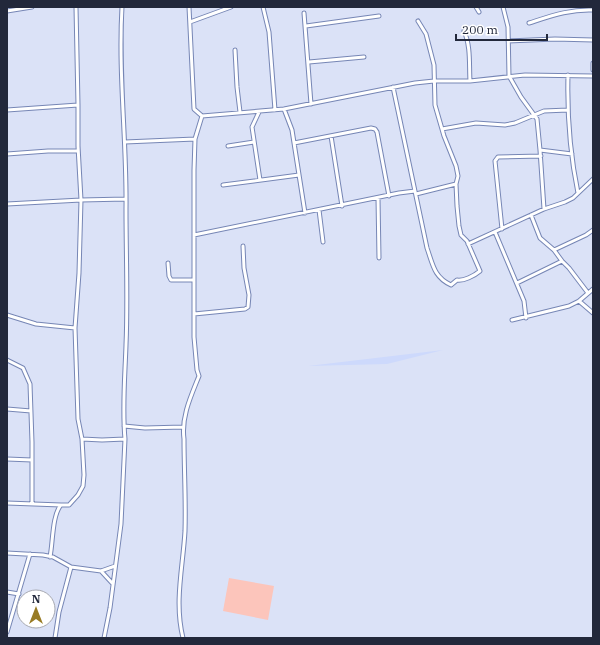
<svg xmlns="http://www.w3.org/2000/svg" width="600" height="645" viewBox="0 0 600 645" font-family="'IBM Plex Serif',serif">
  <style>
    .built { fill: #cdd9fc }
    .green { fill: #fcc5bb }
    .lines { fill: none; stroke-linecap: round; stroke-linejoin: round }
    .minor-casing { stroke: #7686b5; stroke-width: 5 }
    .minor { stroke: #fff; stroke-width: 3 }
  </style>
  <rect width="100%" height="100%" fill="#dbe2f7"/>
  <path class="built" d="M443,350L387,364L308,366Z"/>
  <path class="green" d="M229,578L274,586L268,620L223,611Z"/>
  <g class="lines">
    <g class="minor-casing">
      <path id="minor" d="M263,7L269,32L275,110
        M476,7L479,12
        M503,7L508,27L509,76L521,97L537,119L540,150L544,209
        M7,11L32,7
        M304,13L311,104
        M190,22L231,7
        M529,23C551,16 570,9 593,10
        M306,26L379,16
        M464,31C471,46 469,65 470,81
        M508,41L555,39L593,40
        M235,50L237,87L240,112
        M309,62L364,57
        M593,63V70
        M568,75C567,114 570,154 578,193
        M393,87L427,248C433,265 434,277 451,285L457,280C464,281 474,276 480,271L467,241L461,235L459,226L457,206L456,184L458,176L456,166L444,136L435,105L434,65L426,34L418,21
        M284,109L292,130L305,213
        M7,110L78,105
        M259,112L252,127L260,180
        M202,116L284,109L415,83L434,81H470L525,75L593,76
        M442,129L476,123L505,125L515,123L544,111L568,110
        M331,136L342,206
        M125,142L195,139
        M294,143L371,128L375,129L377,132L389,196
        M228,146L254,142
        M540,150L572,154
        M7,154L48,151H78
        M223,185L299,175
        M416,194L456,184
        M378,198L379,258
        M7,204L81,200L126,199
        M319,210L323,242
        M531,215L540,238L554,250L562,261L569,268L588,293
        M502,229L495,161L498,157L541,156
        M495,232L524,301L526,318
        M194,235L399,193L415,191
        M468,244L544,209L565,202L573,198L593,179
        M554,250L586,235L593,230
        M168,263L169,276L171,280H194
        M517,283L562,261
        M579,301L593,313
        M194,314L245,309L248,307L249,295L244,268L243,246
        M7,315L36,324L75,328
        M512,320L569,306L579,301L593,289
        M7,360L23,368L30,384L32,442V503
        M7,409L31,411
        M124,426L145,428L183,427
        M82,439L102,440L125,439
        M7,459L32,460
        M7,503L61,505
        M7,553L43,555L53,557L71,567L101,571L115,566
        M50,557C53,543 52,515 61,505H69L78,495L83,486L84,475L82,439L78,419L75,328L79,273L81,200L78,146V105L76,7
        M101,571L113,584
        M7,592L19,594
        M7,632L30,554
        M55,638L59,612L71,567
        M104,638L110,608L121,524L125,439C122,408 125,376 126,345C128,300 126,255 126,209C127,142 118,75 122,7
        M183,638C174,602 183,567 185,531C186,500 184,470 184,439C181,417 191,396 199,376L197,370L194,337V170L195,139L202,116L194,109L189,7"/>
    </g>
    <use href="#minor" class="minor"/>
  </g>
  <rect width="600" height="645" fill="none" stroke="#22283b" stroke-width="16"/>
  <g transform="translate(36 609)"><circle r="19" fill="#ffffff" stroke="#a7a9b1"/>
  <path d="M0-3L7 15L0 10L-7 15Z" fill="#987b24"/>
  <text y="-6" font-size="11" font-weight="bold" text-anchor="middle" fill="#22283b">N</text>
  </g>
  <path d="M456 34v6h91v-6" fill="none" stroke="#22283b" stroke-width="2"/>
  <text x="462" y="34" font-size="12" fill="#22283b" stroke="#ffffff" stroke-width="3" paint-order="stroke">200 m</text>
</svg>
